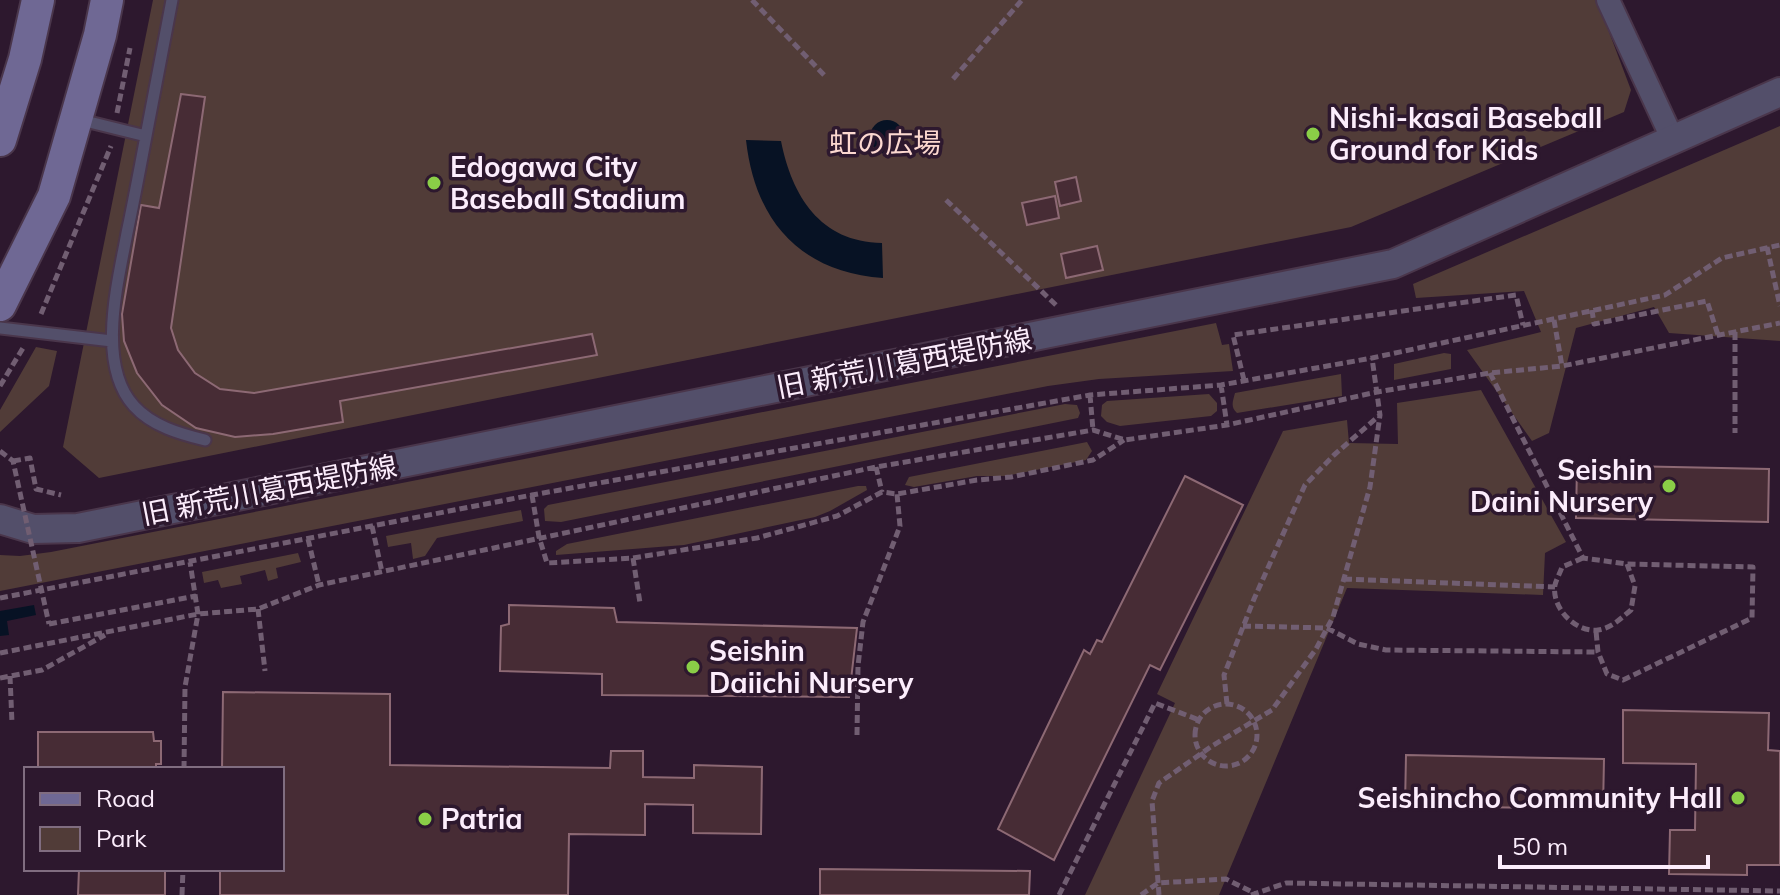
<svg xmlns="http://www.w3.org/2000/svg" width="1780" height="895" viewBox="0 0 1780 895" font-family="Mulish,'Noto Sans JP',sans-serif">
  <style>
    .green { fill: #513c38 }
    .water { fill: #071224 }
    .building { fill: #472c35; stroke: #8d6974; stroke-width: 2 }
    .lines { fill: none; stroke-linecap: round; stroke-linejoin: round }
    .service-casing { stroke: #4a364b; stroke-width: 15 }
    .minor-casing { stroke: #4a364b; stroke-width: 26 }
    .tertiary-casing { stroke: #4a364b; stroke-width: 32 }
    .secondary-casing { stroke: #4a364b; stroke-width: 36 }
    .path { stroke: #715e72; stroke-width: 5; stroke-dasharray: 8 4; stroke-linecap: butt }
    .service { stroke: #534f6a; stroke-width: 11 }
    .minor { stroke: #534f6a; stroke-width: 22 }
    .tertiary { stroke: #534f6a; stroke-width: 28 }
    .secondary { stroke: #6f6894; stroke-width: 32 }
    .path-bridge { stroke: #715e72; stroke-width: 5; stroke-dasharray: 8 4; stroke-linecap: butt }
    .poi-dot { fill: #8ace47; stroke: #2d182e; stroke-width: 3 }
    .labels { text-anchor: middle; stroke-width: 7; stroke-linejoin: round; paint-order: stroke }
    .poi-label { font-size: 28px; font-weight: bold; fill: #fcedfc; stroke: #2d182e; text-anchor: start }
    .park-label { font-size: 28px; fill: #fcd8d0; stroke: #2d182e }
    .street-label { font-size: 28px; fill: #fcedfc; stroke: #2d182e }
  </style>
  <rect width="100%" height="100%" fill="#2d182e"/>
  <path class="green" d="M153,0H1597L1631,90L1624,112L1351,227L99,478L63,447Z
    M1780,126V341L1669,333L1654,307L1576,328L1549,433L1532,441L1467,350L1541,332L1524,291L1416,298L1413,284Z
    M1216,323L1222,345L1229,344L1233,371L1099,379L1048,386L0,591V555L20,556L51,552Z
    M36,347L57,351L49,386L0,432V410Z
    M1444,353L1451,354V369L1394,380V364Z
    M1341,374L1342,396L1237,413C1230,407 1233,401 1235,393Z
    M1481,390L1566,542L1545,553L1543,595L1347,588L1219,895H1085L1175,703L1157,694L1283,431L1347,420L1349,443L1398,444L1397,403Z
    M1209,394L1217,403V411L1211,416L1120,426L1107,422L1101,416L1102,405L1107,401Z
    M1065,404L1077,405L1080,413L1078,418L561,522L545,521L544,509L548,505Z
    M1087,442L1092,451L1086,460L1006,476H977L914,487L905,485L909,477Z
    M858,486H866L867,490L830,511L815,517L684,545L556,555V551L567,544Z
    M521,510L523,521L437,538L425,556L413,559L411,543L388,547L386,536Z
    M298,553L301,562L276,568L278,578L268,581L265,570L240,576L242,584L221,588L218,580L204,583L202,572Z"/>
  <path class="water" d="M870 137a17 17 0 1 1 34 0a17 17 0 1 1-34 0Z
    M746,140L781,141C792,196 820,242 882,243L883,278C800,272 755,221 746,140Z
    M34,605L36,615L7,621L9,635L0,636V611Z"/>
  <path class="building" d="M181,94L205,97L171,328L178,350L195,373L220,389L254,393L592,334L597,355L340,401L343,422L273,434L235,437L196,428L162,405L137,373L124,341L122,314L141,205L159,208Z
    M1076,177L1081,201L1060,206L1055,182Z
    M1055,196L1059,218L1027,225L1022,203Z
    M1097,246L1103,270L1066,278L1061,254Z
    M1577,465L1769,469L1768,522L1576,518Z
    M1185,476L1243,505L1160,670L1150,665L1054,860L998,829L1084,650L1090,654L1097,640L1102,642Z
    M509,605L614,608L617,622L857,628L849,697L602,695V674L500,671L501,626L509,624Z
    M223,692L390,694V765L610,768L611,751H643V777L694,778V765L762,767L761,834L693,833V805L645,804V835L569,834L568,895H220V869H282V769H222Z
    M1623,710L1769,713L1768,750L1780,751V865H1747V875L1669,874L1670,830H1695L1696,764L1623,763Z
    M38,732H153L154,741H161V764H156V769H38Z
    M1406,755L1604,759L1603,809L1405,806Z
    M79,869H165V895H78Z
    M820,869L1030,871L1029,895H820Z"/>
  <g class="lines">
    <g class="service-casing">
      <path id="service" d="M77,119L146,136L172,0
        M146,136C140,168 134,200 127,233C118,282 96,364 134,406C152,426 180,434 205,440
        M0,328L112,341"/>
    </g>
    <g class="minor-casing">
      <path id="minor" d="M1608,0L1673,140"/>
    </g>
    <g class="tertiary-casing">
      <path id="tertiary" d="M0,519L33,529L78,528L1393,264L1780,92"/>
    </g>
    <g class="secondary-casing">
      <path id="secondary" d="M0,140L25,59L38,0
        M0,305L54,196L100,35L107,0"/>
    </g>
    <path class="path" d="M752,0L825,76
      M953,79L1022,0
      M117,113L130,48
      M946,200L1057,306
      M1767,247L1780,306
      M1592,310L1594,324L1707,301L1718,335
      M41,314L111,146
      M1554,320L1562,366
      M1735,332V433
      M1490,373L1583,558L1627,564L1753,567L1752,618L1623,680L1607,674L1598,652L1596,631
      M1244,380L1233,335L1516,295L1523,325
      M1221,385L1227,425
      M0,386L23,348
      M1090,395L1093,430
      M13,461L30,458L36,489L61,495
      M876,467L882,492
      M532,495L539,537L547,563L633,558L757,538L837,516L882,492L897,494L977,480L1011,477L1093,460L1124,440
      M372,526L382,572
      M308,539L319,585
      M633,558L640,603
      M1583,558L1562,567C1560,573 1556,580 1555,585C1551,608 1576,633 1598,630C1612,628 1621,618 1631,610L1635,586L1627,564
      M1344,579L1555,587
      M0,598L532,495L1090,395L1221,385L1372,358L1665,295L1722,258L1780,245
      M258,609L265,671
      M49,624L196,596
      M1243,626L1327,628L1358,644L1386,650L1598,652
      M0,653L198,614L258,609L319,585L876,467L1093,430L1125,440L1227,425L1377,392L1490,373L1562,366L1780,323
      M10,676L12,723
      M0,678L42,670L105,635
      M1227,704L1224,675L1254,599L1305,485L1334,455L1380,415
      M1195 735a31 31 0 1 1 62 0a31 31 0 1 1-62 0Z
      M857,735L858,666L863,622L900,526L897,494
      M184,769L185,687L198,614L190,562
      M182,895L183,869
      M1059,895L1155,703L1199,720
      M1141,895L1158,883L1226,879L1254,893
      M1159,895L1152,801L1159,783L1212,746L1272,710L1316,649L1333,617L1370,487L1380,415L1372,358
      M1251,895L1286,883L1780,891"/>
    <use href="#service" class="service"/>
    <use href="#minor" class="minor"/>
    <use href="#tertiary" class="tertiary"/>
    <use href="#secondary" class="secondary"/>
    <path class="path-bridge" d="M0,451L13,461L49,624"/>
  </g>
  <g class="poi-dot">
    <circle cx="1313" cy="134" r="8"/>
    <circle cx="434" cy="183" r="8"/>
    <circle cx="1669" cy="486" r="8"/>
    <circle cx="693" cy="667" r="8"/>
    <circle cx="1738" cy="798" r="8"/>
    <circle cx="425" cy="819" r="8"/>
  </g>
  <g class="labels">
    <g class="poi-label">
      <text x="1329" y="128">Nishi-kasai Baseball<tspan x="1329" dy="32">Ground for Kids</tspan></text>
      <text x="450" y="177">Edogawa City<tspan x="450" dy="32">Baseball Stadium</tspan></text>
      <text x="1653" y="480" text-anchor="end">Seishin<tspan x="1653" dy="32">Daini Nursery</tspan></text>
      <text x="709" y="661">Seishin<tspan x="709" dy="32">Daiichi Nursery</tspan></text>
      <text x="1722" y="808" text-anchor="end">Seishincho Community Hall</text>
      <text x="441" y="829">Patria</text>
    </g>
    <g class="park-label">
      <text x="885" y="153">虹の広場</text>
    </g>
    <g class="street-label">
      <text transform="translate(904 363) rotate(-11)" y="10">旧 新荒川葛西堤防線</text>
      <text transform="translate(269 490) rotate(-11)" y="10">旧 新荒川葛西堤防線</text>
    </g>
  </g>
  <rect x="24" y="767" width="260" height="104" fill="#2d182e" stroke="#806d80" stroke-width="2"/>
  <rect x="40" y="793" width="40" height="12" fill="#6f6894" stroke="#806d80" stroke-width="2"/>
  <text x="96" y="807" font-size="24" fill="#fcedfc">Road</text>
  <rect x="40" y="827" width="40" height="24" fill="#513c38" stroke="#806d80" stroke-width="2"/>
  <text x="96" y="847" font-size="24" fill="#fcedfc">Park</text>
  <path d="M1500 855v12h208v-12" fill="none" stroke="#fcedfc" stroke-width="4"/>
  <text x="1512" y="855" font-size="24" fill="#fcedfc" stroke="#2d182e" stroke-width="6" paint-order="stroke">50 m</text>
</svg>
